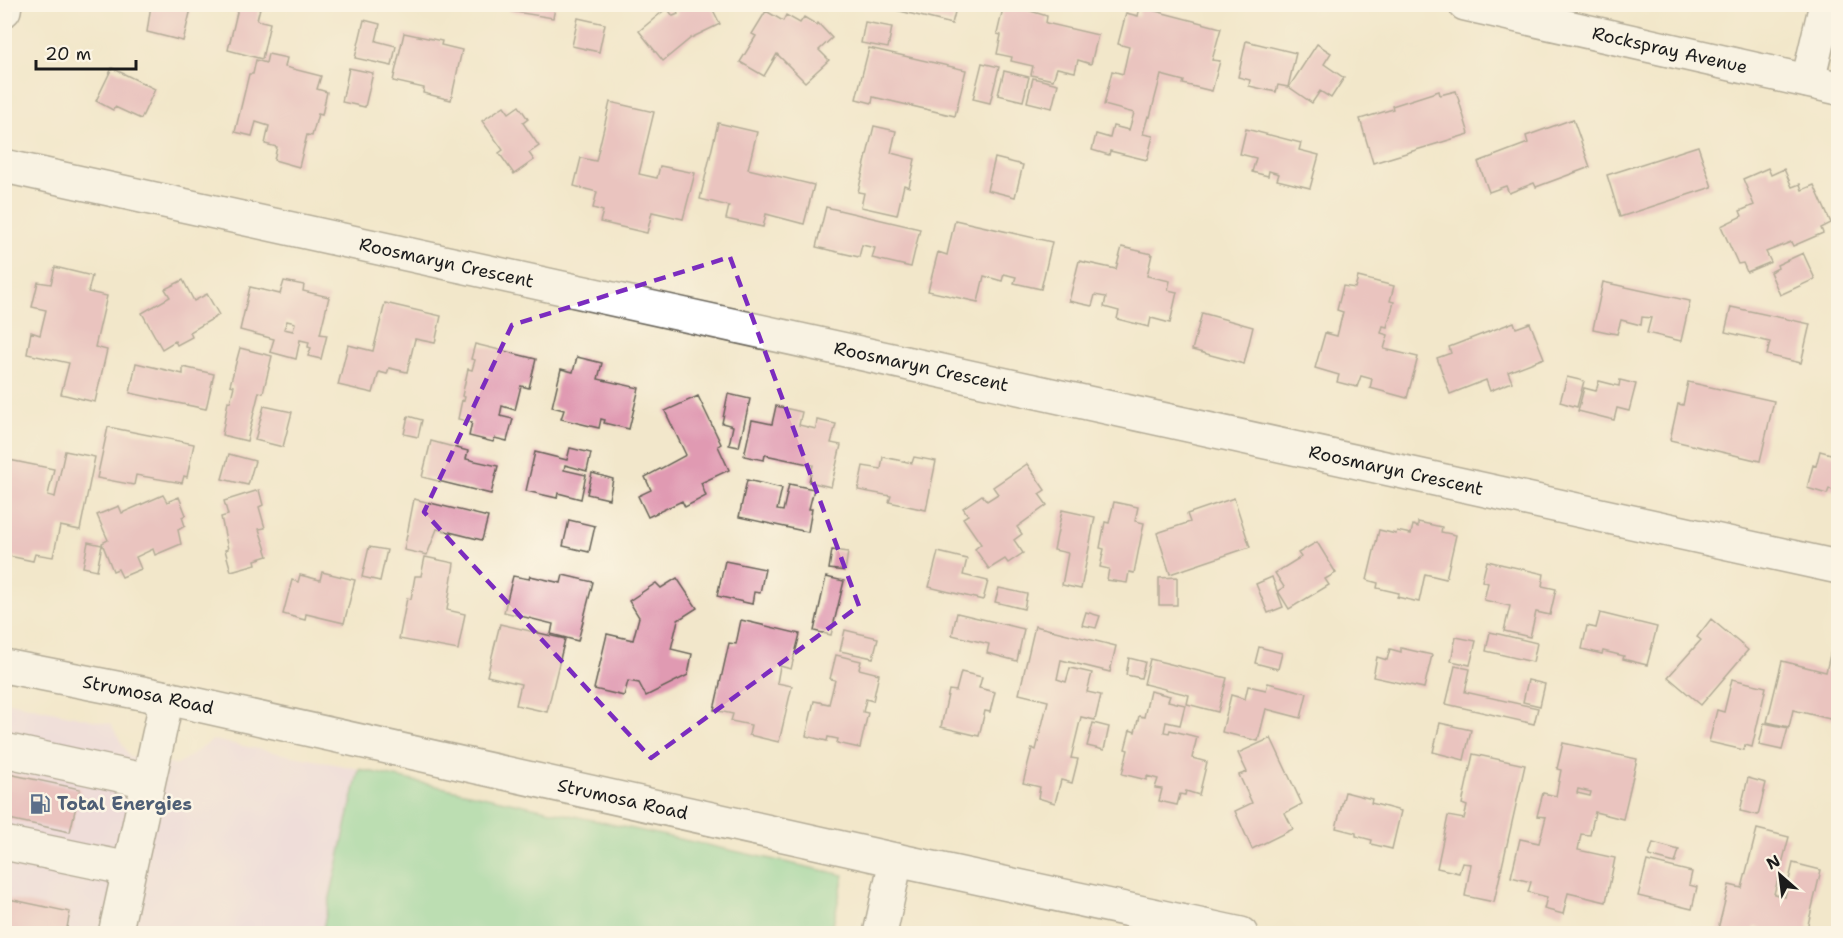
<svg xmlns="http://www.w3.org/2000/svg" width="1843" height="938" viewBox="0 0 1843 938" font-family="'Shantell Sans',sans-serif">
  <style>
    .built { fill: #ebd1ec }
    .grass { fill: #7ad296; stroke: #4b7759; stroke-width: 1.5 }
    .building { fill: #e09ab2; fill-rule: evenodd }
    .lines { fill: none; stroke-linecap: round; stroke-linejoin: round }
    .minor-casing { stroke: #676359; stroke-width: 36 }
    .minor { stroke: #fff; stroke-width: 33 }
    .marked { fill: none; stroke: #7b2cbf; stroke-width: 4.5; stroke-dasharray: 12 8; stroke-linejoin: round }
    .labels { text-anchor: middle; stroke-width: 5; stroke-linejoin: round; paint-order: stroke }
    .street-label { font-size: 18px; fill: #1c1c1c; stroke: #fcf5e5 }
    .service-label { font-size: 18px; font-weight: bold; fill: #4e5e75; stroke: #fcf5e5; text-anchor: start }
  </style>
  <rect width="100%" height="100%" fill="#fcf5e5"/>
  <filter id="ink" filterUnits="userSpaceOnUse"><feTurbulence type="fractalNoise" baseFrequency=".0167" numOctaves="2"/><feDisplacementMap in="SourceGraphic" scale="12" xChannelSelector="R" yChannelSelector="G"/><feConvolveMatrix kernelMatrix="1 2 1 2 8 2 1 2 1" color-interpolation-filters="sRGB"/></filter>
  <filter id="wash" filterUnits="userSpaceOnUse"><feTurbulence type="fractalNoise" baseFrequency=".008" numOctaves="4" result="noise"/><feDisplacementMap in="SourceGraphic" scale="24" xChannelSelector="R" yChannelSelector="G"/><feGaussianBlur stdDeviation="1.35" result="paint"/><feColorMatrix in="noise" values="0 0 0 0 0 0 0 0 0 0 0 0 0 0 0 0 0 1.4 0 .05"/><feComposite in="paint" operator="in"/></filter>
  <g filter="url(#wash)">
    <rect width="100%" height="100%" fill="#f2e7cb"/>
    <path class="built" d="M5,701L111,724L129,756L176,765L213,740L359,769L322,933L5,934Z"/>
    <path class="grass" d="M359,769L844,875L831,933H322Z"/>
    <g id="blocks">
      <path class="building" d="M239,4H261L257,20L270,23L262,59L228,50Z
        M511,4H556L553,18L509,11Z
        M673,4H710L720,24L691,38L663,61L639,31L667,8L673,16L678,14Z
        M872,4H957L952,24Z
        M1004,4H1028L1027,10L1047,16L1046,23L1098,35L1091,64L1078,60L1075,72L1057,68L1053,80L1031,75L1033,66L1011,61L1012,57L997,54L1001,35L997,34Z
        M151,5H192L183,41L147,32Z
        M1140,7L1221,28L1212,60L1220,61L1212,91L1183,84L1184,81L1161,75L1150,117L1148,116L1143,134L1153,136L1147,160L1110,151L1109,155L1092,150L1096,134L1110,138L1113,126L1129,130L1134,113L1104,105L1112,71L1123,74L1129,47L1118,44L1126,13L1138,16Z
        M766,11L783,21L786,15L800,23L804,17L817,25L818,23L832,38L819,50L829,60L805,82L777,54L764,76L740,62L756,36L752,34Z
        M578,18L605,24L599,52L572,46Z
        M364,20L380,24L376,41L396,46L392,66L355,58Z
        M865,22L892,27L888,48L861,43Z
        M404,33L442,41L441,45L462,50L451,100L423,93L424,88L393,81Z
        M1246,41L1296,53L1288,87L1278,85L1276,92L1249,86L1250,80L1238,77Z
        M1317,44L1331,53L1324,64L1344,78L1331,98L1320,91L1312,103L1289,87Z
        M869,48L966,70L955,116L873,97L872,103L856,99Z
        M268,54L287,58L285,67L321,76L317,89L327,92L322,115L318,114L312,136L307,135L299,167L274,160L277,147L265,144L269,126L256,122L252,136L235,132L249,74H253L256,60L266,63Z
        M982,63L999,67L990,103L973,99Z
        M112,68L155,89L141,119L115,107L113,110L96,101Z
        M349,68L373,73L365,107L342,102Z
        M1004,71L1029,77L1023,101L998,95Z
        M1033,78L1058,84L1052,108L1027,102Z
        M1439,91L1440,95L1456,91L1469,134L1373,163L1360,119L1393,109L1392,106Z
        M610,102L654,112L639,174L657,178L660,166L695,173L683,219L652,212L647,233L600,222L603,211L593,208L597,192L574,186L581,158L596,161Z
        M504,106L509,113L519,106L528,119L523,123L539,146L529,153L534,160L514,174L499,153L503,150L482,121Z
        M1573,119L1590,167L1536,187L1534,183L1509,193L1506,186L1489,192L1478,162L1528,143L1526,136Z
        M718,123L757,132L748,169L814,185L804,224L766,214L763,227L726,219L729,206L700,199Z
        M874,126L896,131L891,153L915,159L909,187L904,185L897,215L861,207L864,193L858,192Z
        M1246,129L1301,143L1299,150L1319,155L1310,188L1277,180L1279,174L1269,171L1268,176L1252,172L1256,158L1240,154Z
        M1698,146L1712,187L1620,217L1607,175Z
        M995,158L1023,165L1015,197L987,190Z
        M1768,168L1771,175L1784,169L1792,187L1800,184L1802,190L1814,185L1831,223L1821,228L1823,233L1793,246L1791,242L1766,252L1771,262L1747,272L1743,263L1738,264L1721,226L1742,216L1740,211L1754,205L1743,179Z
        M826,207L920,229L911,267L872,258L875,248L862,245L859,257L816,247Z
        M955,220L1052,242L1041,289L1014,283L1016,277L1004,274L1002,281L984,276L978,302L928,291L938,252L947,255Z
        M1122,247L1152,254L1147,276L1170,281L1168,290L1177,292L1170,323L1151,318L1149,327L1117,319L1119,311L1104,307L1106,297L1095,295L1092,306L1069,301L1079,261L1116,269Z
        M1803,253L1815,279L1780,295L1770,272L1778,268L1777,265Z
        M55,267L92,276L88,292L107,296L95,347L107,350L95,402L61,394L69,363L27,354L31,332L40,335L46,310L32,307L38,282L51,284Z
        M1358,277L1394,286L1390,301L1394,302L1387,327L1383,326L1381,333L1388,335L1384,349L1418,357L1407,398L1370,388L1372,379L1361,376L1357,387L1337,382L1339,375L1315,368L1325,333L1337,336L1343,312L1337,310L1343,286L1355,288Z
        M183,280L194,301L207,294L219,315L190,332L192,337L177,345L175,341L162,349L142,313L170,297L165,289Z
        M284,281L304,285L303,291L329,297L320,334L327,335L321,359L308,356L311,348L308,347L309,342L300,340L296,359L270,352L274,339L240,330L250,287L280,294ZM287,321L295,323L293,331L284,329Z
        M1603,282L1690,301L1681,341L1647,333L1651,318L1642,317L1641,325L1621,320L1617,334L1593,329Z
        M385,303L441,316L435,343L415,339L407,372L389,368L387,374L379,372L373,393L338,385L348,345L373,351Z
        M1731,307L1810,324L1801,363L1767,355L1770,342L1725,332Z
        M1202,313L1253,327L1244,364L1192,350Z
        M1514,322L1516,328L1530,323L1544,358L1508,372L1512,382L1490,391L1486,380L1450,394L1437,358L1451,353L1449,347Z
        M475,344L536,359L529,388L521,386L515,410L502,406L500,416L513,419L507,441L495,438L493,442L469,436L472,422L458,419L462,400L464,401L465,397L462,396L468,369L472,370L475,360L471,359Z
        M240,348L272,356L263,393L259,392L247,441L222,435L228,401L230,402L234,386L230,385Z
        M577,357L602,363L598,379L639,388L629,429L604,423L605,420L601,419L599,428L561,419L564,410L552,407L561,369L573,372Z
        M136,363L183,374V367L214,374L206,409L130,393Z
        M1567,377L1584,381L1577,407L1560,402Z
        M1620,380L1636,384L1629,411L1617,408L1614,420L1578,411L1584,388L1596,391L1599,381L1619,386Z
        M1688,382L1774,401L1760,461L1670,440L1678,404L1683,405Z
        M728,394L750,399L739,447L729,445L733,426L722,423Z
        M698,396L721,444L718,446L729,470L701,483L706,496L685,507L682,501L648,517L638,496L651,490L645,477L686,455L665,411Z
        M264,406L292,412L283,447L255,440Z
        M776,406L802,412L799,425L816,429L817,420L836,424L831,443L841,445L831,487L809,482L813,465L765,455L764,460L744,456L752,420L772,424Z
        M408,416L422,420L418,437L404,434Z
        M108,427L194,444L187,477L184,476L182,483L136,475L134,485L97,478Z
        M431,441L468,451L466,459L498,466L491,494L422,477Z
        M570,448L591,453L587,471L565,465L564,470L586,475L581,499L558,493L557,498L526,491L535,452L567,460Z
        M65,451L95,457L80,530L60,526L53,557L35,554L33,561L4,555V459L54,469L48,495L55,497Z
        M1820,451L1838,456V491L1829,489L1827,494L1807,488L1813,465L1816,466Z
        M229,454L255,461L248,485L222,479Z
        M883,457L912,463L914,457L936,461L926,510L889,502L891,496L858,490L863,466L881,469Z
        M1027,464L1045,490L1039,494L1047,505L1017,527L1022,534L1014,540L1023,553L1008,563L1005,559L989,569L975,549L981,544L963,518L968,515L963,508L982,495L987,501L998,494L993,487Z
        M592,473L613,479L609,499L587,494Z
        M747,480L782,488L777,510L783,511L789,484L814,489L809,509H812L808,532L739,517Z
        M259,490L263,505L259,507L265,528L259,529L268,556L255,560L256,564L231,571L225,550L228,549L221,517L228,515L224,501Z
        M163,495L167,502L179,497L186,515L182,517L185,526L178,530L181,544L155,555L153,549L136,557L141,569L122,577L118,569L113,571L102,543L108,540L97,515L119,506L122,513Z
        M1234,498L1250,547L1170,574L1157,533L1190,522L1187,514Z
        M414,499L488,517L482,540L437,529L427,555L404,550Z
        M1114,502L1138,507L1135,521L1144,523L1134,573L1129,572L1127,583L1107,580L1109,569L1100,567L1104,549L1100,548L1105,522L1109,523Z
        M1062,510L1095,517L1081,589L1062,585L1068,553L1054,550Z
        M569,520L595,526L589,552L563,546Z
        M1418,522L1442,527L1441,532L1456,535L1446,579L1425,574L1419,602L1397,597L1399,593L1377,588L1378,583L1367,580L1379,530L1396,534L1397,531L1411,534L1413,525L1418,527Z
        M88,542L102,545L97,570L83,567Z
        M1317,542L1336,573L1325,579L1329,585L1289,609L1278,591L1284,587L1275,573L1301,557L1298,553Z
        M369,547L387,550L380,581L362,577Z
        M832,550L848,552L845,571L829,569Z
        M938,552L967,559L963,575L988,581L983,600L929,587Z
        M425,557L454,563L447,610L465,614L458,650L399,639L407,598L411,599L415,576H421Z
        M725,561L765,569L760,593L754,592L752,604L717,596Z
        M1487,561L1544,574L1542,586L1556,589L1550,615L1536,612L1530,637L1504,631L1510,606L1484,600L1488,583L1482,581Z
        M322,572L355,580L344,623L306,614L305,620L283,614L292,580L298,582L300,575L320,580Z
        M563,575L593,582L578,641L551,634L553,624L504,612L513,576L529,579L530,576L561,583Z
        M826,577L844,581L831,635L814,631Z
        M1177,577V605H1159V578Z
        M1272,577L1283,607L1268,613L1256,584Z
        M677,578L697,608L678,620L671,649L692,654L688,675L646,696L639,683L628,681L624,696L594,689L607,634L633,640L639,617L629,601L656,583L661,588Z
        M999,588L1027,594L1024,609L995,602Z
        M1086,612L1100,616L1096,628L1082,625Z
        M957,613L1024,629L1017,661L987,653L989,644L952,635Z
        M1600,613L1657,627L1647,665L1623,659L1624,656L1603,651L1602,654L1582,649L1587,626L1596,628Z
        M1711,619L1748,650L1701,705L1668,677L1701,640L1697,637Z
        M741,620L800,634L791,669L780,666L777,683L792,686L779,742L749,735L751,725L731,721L733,714L714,710L729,643L736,644Z
        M500,624L565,639L547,712L516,705L521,684L487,676Z
        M1035,626L1116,646L1110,672L1061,660L1057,679L1066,682L1070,668L1092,673L1087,692L1101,695L1095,720L1081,717L1071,758L1078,759L1072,783L1061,780L1055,803L1038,798L1040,787L1023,783L1032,748L1036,750L1048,701L1019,694Z
        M845,630L878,638L873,658L840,651Z
        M1490,632L1537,643L1533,662L1486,651Z
        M1456,637L1476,641L1470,665L1451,661Z
        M1833,642L1838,644V721L1793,710L1789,727L1767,722L1782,661L1826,672Z
        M1259,647L1282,653L1278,669L1255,663Z
        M1401,648L1432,655L1424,688L1373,677L1377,657L1387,660L1390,649L1401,652Z
        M836,655L861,661L859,669L879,674L873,701L866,699L863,712L868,713L860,748L837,743L838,739L828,737L827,741L806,736L814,701L829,704L835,680L830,679Z
        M1129,658L1145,662L1141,678L1126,675Z
        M1150,659L1227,678L1218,712L1187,704L1189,695L1144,684Z
        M1455,666L1470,669L1465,692L1538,708L1534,724L1446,704Z
        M961,672L982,677L979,688L995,692L990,712L985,711L979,736L941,727L949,690L956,691Z
        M1732,679L1766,687L1752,747L1745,745L1744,750L1709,742L1717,710L1724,712Z
        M1528,680L1545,684L1540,706L1523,702Z
        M1268,683L1307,693L1301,718L1266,709L1258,741L1222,732L1231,695L1245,699L1248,686L1266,690Z
        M1150,691L1170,696L1168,701L1185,705L1180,725L1166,722L1164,732L1169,733L1170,730L1197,737L1192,758L1207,762L1199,795L1186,791L1185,795L1180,794L1177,805L1159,801L1162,789L1155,788L1158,779L1147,776V780L1122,774L1128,750L1125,749L1130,730L1135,732L1139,716L1144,717Z
        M1093,723L1109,727L1104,750L1087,746Z
        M1440,723L1471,730L1464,760L1433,752Z
        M1764,723L1788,728L1782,750L1759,745Z
        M1271,738L1302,804L1285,813L1293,829L1252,849L1235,811L1252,803L1239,775L1247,772L1238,753Z
        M1563,743L1637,759L1623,819L1595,812L1590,835L1581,834L1578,850L1615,858L1606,902L1568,893L1563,914L1544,909L1547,897L1528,892L1531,882L1511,877L1520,839L1539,843L1546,817L1537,816L1543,793L1556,796L1561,770L1557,769ZM1578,789L1591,792L1590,796L1577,793Z
        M1473,754L1525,765L1494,902L1465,896L1471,864L1462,863L1459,873L1437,868L1448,816L1464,819L1467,806L1462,804Z
        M4,773L80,789L70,832L4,818Z
        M1748,778L1766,783L1758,815L1740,811Z
        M1345,792L1372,799L1371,803L1401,811L1392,849L1371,844L1372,840L1356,836V833L1336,828Z
        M1757,829L1789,837L1774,894L1785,897L1793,863L1821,870L1806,933H1779L1754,927L1753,933H1717L1729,885L1742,888Z
        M1653,843L1679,850L1675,863L1649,856Z
        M1647,861L1692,872L1689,885L1697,887L1692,909L1638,896Z
        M4,898L70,912L66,933H4Z
        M1838,907V933H1831Z"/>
    </g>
  </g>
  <g filter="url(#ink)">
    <use href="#blocks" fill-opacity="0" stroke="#676359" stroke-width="1.5"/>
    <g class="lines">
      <g class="minor-casing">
        <g id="minor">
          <path id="s1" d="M1465,4L1838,88"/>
          <path d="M4,10L5,4"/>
          <path d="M1808,81L1826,4"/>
          <path id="s2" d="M4,166L1838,567"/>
          <path id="s3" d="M4,666L167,698L896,860L1241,934"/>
          <path d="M4,750L148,781"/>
          <path d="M4,843L129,869"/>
          <path d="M115,934L167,698"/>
          <path d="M880,934L896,860"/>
        </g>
      </g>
      <use href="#minor" class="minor"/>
    </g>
  </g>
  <path d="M0 0H1843V938H0ZM730,257L859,606L651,758L424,512L512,325Z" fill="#f2e7cb" fill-opacity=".55" fill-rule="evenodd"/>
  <path class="marked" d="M730,257L859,606L651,758L424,512L512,325Z"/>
  <defs>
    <g id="fuel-bare" transform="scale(1.62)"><path d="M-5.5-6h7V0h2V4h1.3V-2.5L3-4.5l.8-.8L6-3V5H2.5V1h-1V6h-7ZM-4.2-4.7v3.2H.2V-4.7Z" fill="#5c6f8a" stroke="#fcf5e5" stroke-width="2.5" paint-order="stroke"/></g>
  </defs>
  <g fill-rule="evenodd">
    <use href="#fuel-bare" x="40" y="804"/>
  </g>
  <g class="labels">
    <g class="street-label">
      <text dy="6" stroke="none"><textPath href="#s1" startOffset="210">Rockspray Avenue</textPath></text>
      <text dy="6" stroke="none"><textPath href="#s2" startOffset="453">Roosmaryn Crescent</textPath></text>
      <text dy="6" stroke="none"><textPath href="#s2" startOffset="939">Roosmaryn Crescent</textPath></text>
      <text dy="6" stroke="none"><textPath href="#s2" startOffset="1425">Roosmaryn Crescent</textPath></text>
      <text dy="6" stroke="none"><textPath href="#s3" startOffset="147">Strumosa Road</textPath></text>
      <text dy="6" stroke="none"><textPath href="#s3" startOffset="633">Strumosa Road</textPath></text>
    </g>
    <g class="service-label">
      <text x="57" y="810">Total Energies</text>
    </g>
  </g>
  <rect width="1843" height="938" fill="none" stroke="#fcf5e5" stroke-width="24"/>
  <g transform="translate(1780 875) rotate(332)" stroke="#fcf5e5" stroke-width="4.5" paint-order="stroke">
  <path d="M0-4.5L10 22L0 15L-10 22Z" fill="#1c1c1c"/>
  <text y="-9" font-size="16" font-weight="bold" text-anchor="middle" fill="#1c1c1c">N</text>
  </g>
  <path d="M36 60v9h100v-9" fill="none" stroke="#1c1c1c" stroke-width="3"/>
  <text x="45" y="60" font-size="18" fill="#1c1c1c" stroke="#fcf5e5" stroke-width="4.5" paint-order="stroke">20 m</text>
</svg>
